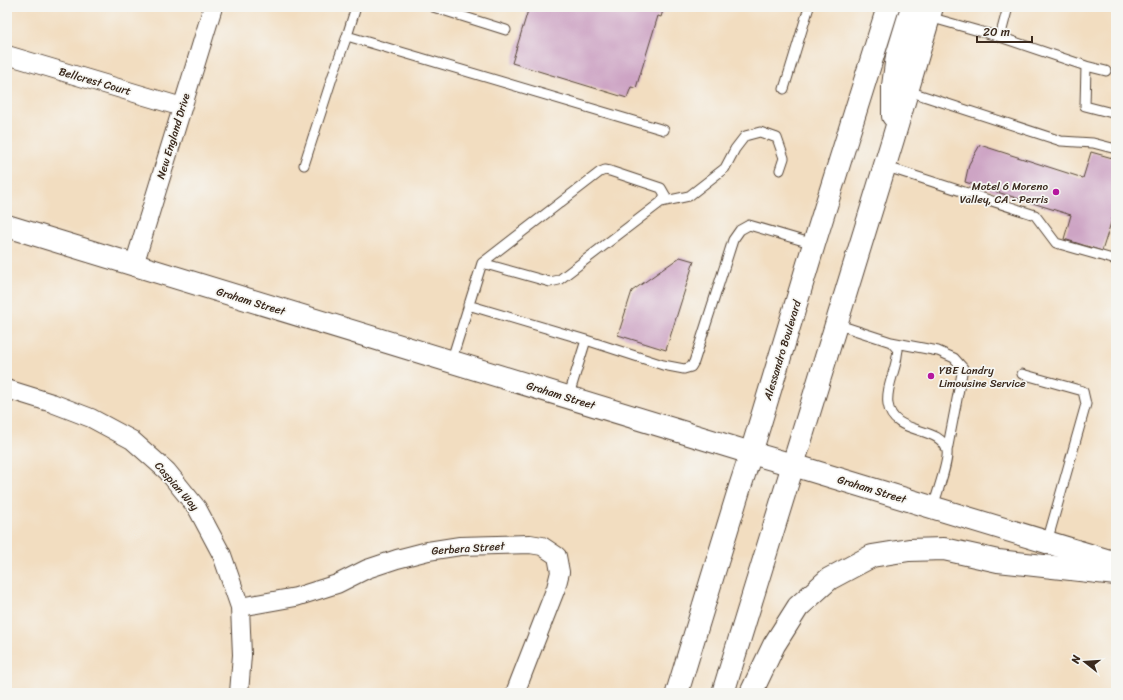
<svg xmlns="http://www.w3.org/2000/svg" width="1123" height="700" viewBox="0 0 1123 700" font-family="Sriracha,sans-serif">
  <style>
    .building { fill: #cda4c4 }
    .lines { fill: none; stroke-linecap: round; stroke-linejoin: round }
    .service-casing { stroke: #564536; stroke-width: 11 }
    .minor-casing { stroke: #564536; stroke-width: 20 }
    .tertiary-casing { stroke: #564536; stroke-width: 24 }
    .primary-casing { stroke: #564536; stroke-width: 24 }
    .service { stroke: #fff; stroke-width: 9 }
    .minor { stroke: #fff; stroke-width: 18 }
    .tertiary { stroke: #fff; stroke-width: 22 }
    .primary { stroke: #fff; stroke-width: 22 }
    .poi-dot { fill: #b5179e; stroke: #f6f6f2; stroke-width: 1.5 }
    .labels { text-anchor: middle; stroke-width: 3.5; stroke-linejoin: round; paint-order: stroke }
    .street-label { font-size: 11px; fill: #3b2a1e; stroke: #f6f6f2 }
    .poi-label { font-size: 11px; fill: #3b2a1e; stroke: #f6f6f2; text-anchor: end }
  </style>
  <rect width="100%" height="100%" fill="#f6f6f2"/>
  <filter id="ink" filterUnits="userSpaceOnUse"><feTurbulence type="fractalNoise" baseFrequency=".025" numOctaves="2"/><feDisplacementMap in="SourceGraphic" scale="8" xChannelSelector="R" yChannelSelector="G"/><feConvolveMatrix kernelMatrix="1 2 1 2 8 2 1 2 1" color-interpolation-filters="sRGB"/></filter>
  <filter id="wash" filterUnits="userSpaceOnUse"><feTurbulence type="fractalNoise" baseFrequency=".012" numOctaves="4" result="noise"/><feDisplacementMap in="SourceGraphic" scale="16" xChannelSelector="R" yChannelSelector="G"/><feGaussianBlur stdDeviation="0.9" result="paint"/><feColorMatrix in="noise" values="0 0 0 0 0 0 0 0 0 0 0 0 0 0 0 0 0 1.4 0 .05"/><feComposite in="paint" operator="in"/></filter>
  <g filter="url(#wash)">
    <rect width="100%" height="100%" fill="#f2ddc0"/>
    <g id="blocks">
      <path class="building" d="M529,7H664L661,17L658,16L636,88L631,87L627,98L512,63Z
        M980,145L1083,178L1091,152L1116,159V207L1102,251L1064,239L1071,215L965,182L969,164Z
        M680,257L694,261L666,350L618,335L632,291Z"/>
    </g>
  </g>
  <g filter="url(#ink)">
    <use href="#blocks" fill-opacity="0" stroke="#564536" stroke-width="1"/>
    <g class="lines">
      <g class="service-casing">
        <path id="service" d="M433,7L506,30
          M929,17L1000,37L1086,66L1085,106L1116,114
          M347,36L356,7
          M1000,37L1008,7
          M1086,66L1106,71
          M784,89L809,7
          M908,91L1061,141L1093,143L1116,149
          M304,165L333,75L347,36L664,130
          M884,166L1035,215L1056,243L1116,260
          M482,263L550,282L559,280L661,202L689,196L725,168L735,149L745,136L760,132L777,138L784,158L780,170
          M468,305L586,340L663,365L684,369L691,367L694,362L733,240L740,230L749,225L814,244
          M836,324L891,342L898,350C897,354 897,358 896,362C893,376 886,390 888,404C893,437 941,424 947,451C949,461 936,496 933,507
          M891,342L938,351L954,358L963,368L947,451
          M451,362L482,263L600,172L605,170L610,171L661,188L665,195L661,202
          M1022,374L1083,391L1086,404L1047,542
          M568,398L586,340"/>
      </g>
      <g class="minor-casing">
        <path id="minor" d="M7,55L182,107
          M134,265L213,7
          M7,389L52,403L91,418L132,440L167,471L197,508L222,555L240,607L242,655L239,693
          M240,607L296,597L337,584L367,569L397,559L428,551L460,546L530,544L542,546L557,556L560,572L556,588L515,693"/>
      </g>
      <g class="tertiary-casing">
        <path id="tertiary" d="M7,226L751,453
          M793,465L1116,563"/>
      </g>
      <g class="primary-casing">
        <path id="primary" d="M893,116V86L897,56L912,7
          M751,453L793,465
          M677,693L739,490L751,453L814,244L888,7
          M723,693L893,139L932,7
          M751,693L774,645L798,607L829,579L872,556L909,550L944,549L998,561L1116,574"/>
      </g>
      <use href="#service" class="service"/>
      <use href="#minor" class="minor"/>
      <use href="#tertiary" class="tertiary"/>
      <use href="#primary" class="primary"/>
    </g>
  </g>
  <g class="poi-dot">
    <circle cx="1056" cy="192" r="4"/>
    <circle cx="931" cy="376" r="4"/>
  </g>
  <g class="labels">
    <g class="street-label">
      <text transform="translate(95 81) rotate(16)" y="4">Bellcrest Court</text>
      <text transform="translate(173 136) rotate(-73)" y="4">New England Drive</text>
      <text transform="translate(251 301) rotate(17)" y="4">Graham Street</text>
      <text transform="translate(782 350) rotate(-73)" y="4">Alessandro Boulevard</text>
      <text transform="translate(561 395) rotate(17)" y="4">Graham Street</text>
      <text transform="translate(177 486) rotate(49)" y="4">Caspian Way</text>
      <text transform="translate(872 489) rotate(17)" y="4">Graham Street</text>
      <text transform="translate(468 548) rotate(-4)" y="4">Gerbera Street</text>
    </g>
    <g class="poi-label">
      <text x="1048" y="190">Motel 6 Moreno<tspan x="1048" dy="13">Valley, CA - Perris</tspan></text>
      <text x="939" y="374" text-anchor="start">YBE Landry<tspan x="939" dy="13">Limousine Service</tspan></text>
    </g>
  </g>
  <rect width="1123" height="700" fill="none" stroke="#f6f6f2" stroke-width="24"/>
  <g transform="translate(1085 662) rotate(287)" stroke="#f6f6f2" stroke-width="3" paint-order="stroke">
  <path d="M0-3L7 15L0 10L-7 15Z" fill="#3b2a1e"/>
  <text y="-6" font-size="11" font-weight="bold" text-anchor="middle" fill="#3b2a1e">N</text>
  </g>
  <path d="M977 36v6h55v-6" fill="none" stroke="#3b2a1e" stroke-width="2"/>
  <text x="983" y="36" font-size="12" fill="#3b2a1e" stroke="#f6f6f2" stroke-width="3" paint-order="stroke">20 m</text>
</svg>
